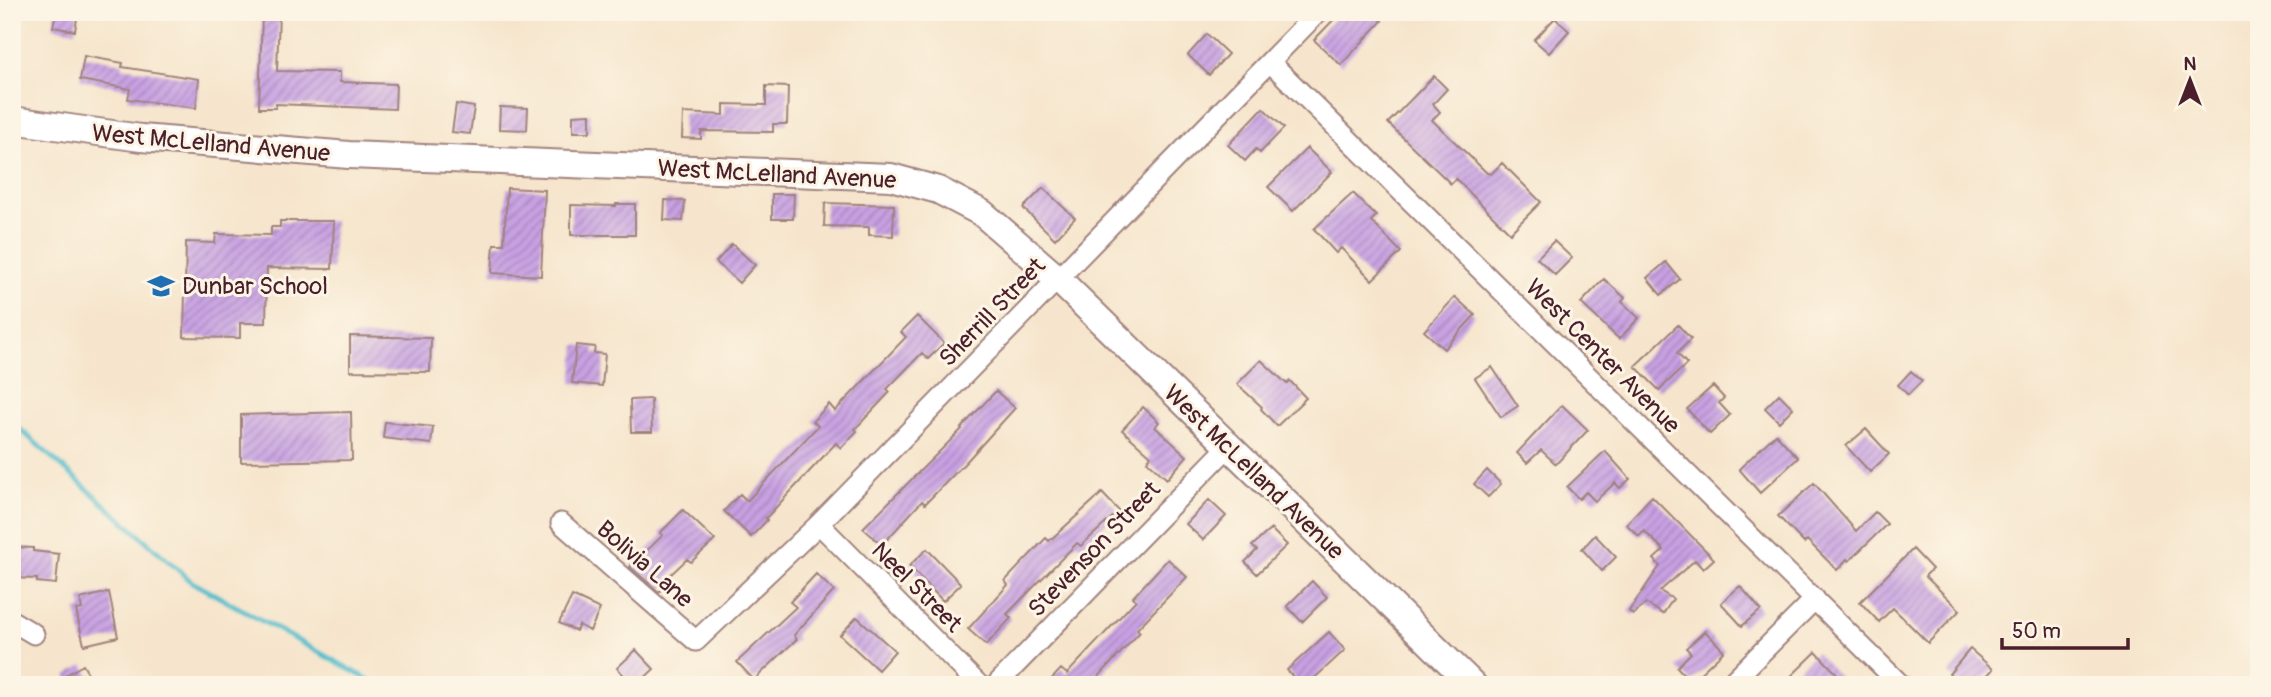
<svg xmlns="http://www.w3.org/2000/svg" width="2271" height="697" viewBox="0 0 2271 697" font-family="Pangolin,sans-serif">
  <style>
    .lines { fill: none; stroke-linecap: round; stroke-linejoin: round }
    .stream { stroke: #52bdcd; stroke-width: 5 }
    .building { fill: url(#building-hatch) }
    .street-casing { stroke: #a0827c; stroke-width: 23 }
    .secondary-casing { stroke: #a0827c; stroke-width: 30 }
    .street { stroke: #fff; stroke-width: 19 }
    .secondary { stroke: #fff; stroke-width: 26 }
    .labels { text-anchor: middle; stroke-width: 6; stroke-linejoin: round; paint-order: stroke }
    .street-label { font-size: 24px; fill: #4a1f2b; stroke: #fcf5e5 }
    .poi-label { font-size: 24px; fill: #4a1f2b; stroke: #fcf5e5; text-anchor: start }
  </style>
  <defs>
    <pattern id="building-hatch" width="6" height="6" patternUnits="userSpaceOnUse" patternTransform="scale(1.75)"><rect width="6" height="6" fill="#c8a1e3"/><path d="M-1 1l2-2M0 6l6-6M5 7l2-2" fill="none" stroke="#a483b8"/></pattern>
  </defs>
  <rect width="100%" height="100%" fill="#fcf5e5"/>
  <filter id="ink" filterUnits="userSpaceOnUse"><feTurbulence type="fractalNoise" baseFrequency=".0143" numOctaves="2"/><feDisplacementMap in="SourceGraphic" scale="14" xChannelSelector="R" yChannelSelector="G"/><feConvolveMatrix kernelMatrix="1 2 1 2 8 2 1 2 1" color-interpolation-filters="sRGB"/></filter>
  <filter id="wash" filterUnits="userSpaceOnUse"><feTurbulence type="fractalNoise" baseFrequency=".00686" numOctaves="4" result="noise"/><feDisplacementMap in="SourceGraphic" scale="28" xChannelSelector="R" yChannelSelector="G"/><feGaussianBlur stdDeviation="1.57" result="paint"/><feColorMatrix in="noise" values="0 0 0 0 0 0 0 0 0 0 0 0 0 0 0 0 0 1.4 0 .05"/><feComposite in="paint" operator="in"/></filter>
  <g filter="url(#wash)">
    <rect width="100%" height="100%" fill="#f6e5cc"/>
    <g class="lines">
      <path class="stream" d="M12,422L192,582L378,685"/>
    </g>
    <g id="blocks">
      <path class="building" d="M56,12H78L75,31L53,27Z
        M262,12L279,13L277,71L340,72V82L396,84L395,109L276,104V108H259Z
        M1341,12H1373L1382,21L1341,65L1314,40Z
        M1555,18L1569,31L1549,53L1534,40Z
        M1207,34L1228,54L1209,75L1188,55Z
        M84,56L123,63L122,67L199,79L196,108L128,99L130,89L80,80Z
        M1434,76L1447,89L1433,104L1440,112L1432,120L1487,173L1491,174L1502,163L1541,202L1510,233L1456,179L1451,184L1388,123Z
        M766,86L788,87L787,124H773V132L701,131V139L682,138L683,113L724,115V104L766,105Z
        M456,104L474,107L470,134L452,132Z
        M500,107L528,108L527,130L499,129Z
        M1263,108L1284,128L1260,153L1256,149L1245,161L1228,145Z
        M590,114V132H573V115Z
        M1307,148L1332,172L1293,211L1268,187Z
        M507,188L545,190L541,276L492,273L494,244H504Z
        M1043,188L1075,218L1055,239L1023,208Z
        M1353,193L1376,216L1371,221L1401,252L1372,280L1341,248L1336,253L1314,229Z
        M772,194H794L793,219H772Z
        M665,200L685,201L683,221L664,220Z
        M825,203L894,205L893,236L869,235V227L824,226Z
        M616,204H635V235H571V205L616,206Z
        M280,221H334L332,269L267,268L266,323H240V338L184,337L186,242L215,243L216,234L271,235V227H280Z
        M1554,241L1572,258L1555,275L1537,258Z
        M732,244L755,265L739,283L716,262Z
        M1666,262L1680,279L1661,295L1647,278Z
        M1604,279L1625,298L1622,302L1639,318L1619,339L1581,303Z
        M1455,297L1475,315L1444,349L1424,331Z
        M917,316L944,343L928,359L922,353L887,389L890,392L855,429L857,431L841,448L836,443L766,518L767,520L751,537L724,511L740,494L747,501L818,426L813,421L829,404L835,411L906,337L901,332Z
        M1678,325L1691,339L1677,353L1687,364L1659,390L1635,366Z
        M350,336L431,338L430,372L350,371Z
        M576,345L595,347L594,353L605,354L602,386L572,383Z
        M1261,360L1287,384L1290,381L1306,398L1277,426L1261,409L1262,407L1237,384Z
        M1492,367L1518,406L1501,417L1475,378Z
        M1911,371L1922,381L1908,395L1898,385Z
        M1713,386L1724,398L1719,403L1730,415L1710,434L1687,409Z
        M996,391L1015,408L966,462L925,504L922,501L882,545L863,528L962,429L961,428Z
        M1779,394L1793,408L1779,422L1765,408Z
        M651,399L652,432H631L630,400Z
        M1562,405L1588,430L1556,464L1541,450L1527,463L1517,453Z
        M1143,407L1159,422L1155,427L1187,456L1167,479L1147,461L1151,456L1122,430Z
        M351,412L352,460L241,462V415Z
        M385,422L433,427L431,444L383,438Z
        M1866,429L1889,454L1870,472L1846,446Z
        M1776,434L1798,458L1760,493L1739,469Z
        M1605,451L1630,479L1620,488L1615,483L1595,501L1586,492L1579,499L1567,487Z
        M1487,470L1501,484L1488,497L1474,484Z
        M1814,483L1856,531L1875,512L1887,524L1849,561L1847,559L1837,570L1807,540L1804,543L1778,516Z
        M1102,493L1119,511L1081,546L1077,543L1007,614L1011,618L986,645L968,629L1008,585L1005,581L1046,538L1049,541Z
        M1652,496L1714,559L1703,569L1695,560L1660,591L1673,599L1663,614L1646,603L1633,615L1629,611L1660,566L1654,559L1664,550L1644,531L1639,536L1626,524Z
        M1209,500L1226,516L1203,540L1186,524Z
        M683,510L715,540L691,562L687,559L667,578L670,581L659,592L630,567L663,535L660,533Z
        M1271,529L1287,545L1257,574L1245,562L1257,550L1252,546Z
        M1595,535L1616,557L1602,571L1582,549Z
        M14,547L33,548V551L59,554L56,584L37,582V579L13,578Z
        M927,549L961,584L943,601L909,566Z
        M1913,549L1932,569L1925,576L1960,610L1928,643L1893,608L1879,622L1860,602Z
        M1168,559L1187,577L1137,629L1140,632L1091,685H1046L1061,669L1067,674L1136,600L1133,597Z
        M816,574L834,591L794,635L797,639L754,680L737,662L796,607L790,602Z
        M1312,581L1327,597L1302,622L1287,606Z
        M1740,586L1761,610L1742,626L1721,603Z
        M109,592L118,637L84,645L76,610L82,609L80,599Z
        M572,596L600,609L590,631L579,625L576,631L559,623Z
        M857,617L895,651L878,670L840,635Z
        M1705,631L1724,651L1691,682L1677,667L1691,653L1686,648Z
        M1329,632L1345,650L1307,685H1300L1287,670Z
        M1970,649L1993,669L1979,685H1961L1949,674Z
        M636,650L654,669L637,685H633L617,668Z
        M1816,652L1839,676L1830,685H1782Z
        M83,665L95,685H71L66,675Z"/>
    </g>
  </g>
  <g filter="url(#ink)">
    <use href="#blocks" fill-opacity="0" stroke="#a0827c" stroke-width="2"/>
    <g class="lines">
      <g class="street-casing">
        <path id="street" d="M1270,62L1901,685
          M561,523L696,641L819,524L1318,12
          M819,524L979,685
          M12,621L34,634
          M996,685L1228,447
          M1729,685L1815,599"/>
      </g>
      <g class="secondary-casing">
        <path id="secondary" d="M12,120L141,138L349,155L891,177L938,190L982,213L1058,279L1473,685"/>
      </g>
      <use href="#street" class="street"/>
      <use href="#secondary" class="secondary"/>
    </g>
  </g>
  <defs>
    <g id="school-bare" transform="scale(2.1)"><path d="M0-5L7-2L0 1L-7-2ZM-4 1L0 2.5L4 1V4Q0 6-4 4Z" fill="#1f6fb2" stroke="#fcf5e5" stroke-width="2.5" paint-order="stroke"/></g>
  </defs>
  <g fill-rule="evenodd">
    <use href="#school-bare" x="161" y="286"/>
  </g>
  <g class="labels">
    <g class="street-label">
      <text transform="translate(211 143) rotate(5)" y="8">West McLelland Avenue</text>
      <text transform="translate(777 174) rotate(3)" y="8">West McLelland Avenue</text>
      <text transform="translate(992 312) rotate(-46)" y="8">Sherrill Street</text>
      <text transform="translate(1603 356) rotate(45)" y="8">West Center Avenue</text>
      <text transform="translate(1254 472) rotate(44)" y="8">West McLelland Avenue</text>
      <text transform="translate(1094 549) rotate(-46)" y="8">Stevenson Street</text>
      <text transform="translate(645 564) rotate(41)" y="8">Bolivia Lane</text>
      <text transform="translate(917 587) rotate(45)" y="8">Neel Street</text>
    </g>
    <g class="poi-label">
      <text x="182" y="294">Dunbar School</text>
    </g>
  </g>
  <rect width="2271" height="697" fill="none" stroke="#fcf5e5" stroke-width="42"/>
  <g transform="translate(2190 80)" stroke="#fcf5e5" stroke-width="5" paint-order="stroke">
  <path d="M0-5L12 26L0 18L-12 26Z" fill="#4a1f2b"/>
  <text y="-10" font-size="19" font-weight="bold" text-anchor="middle" fill="#4a1f2b">N</text>
  </g>
  <path d="M2002 638v10h126v-10" fill="none" stroke="#4a1f2b" stroke-width="3.5"/>
  <text x="2012" y="638" font-size="21" fill="#4a1f2b" stroke="#fcf5e5" stroke-width="5" paint-order="stroke">50 m</text>
</svg>
